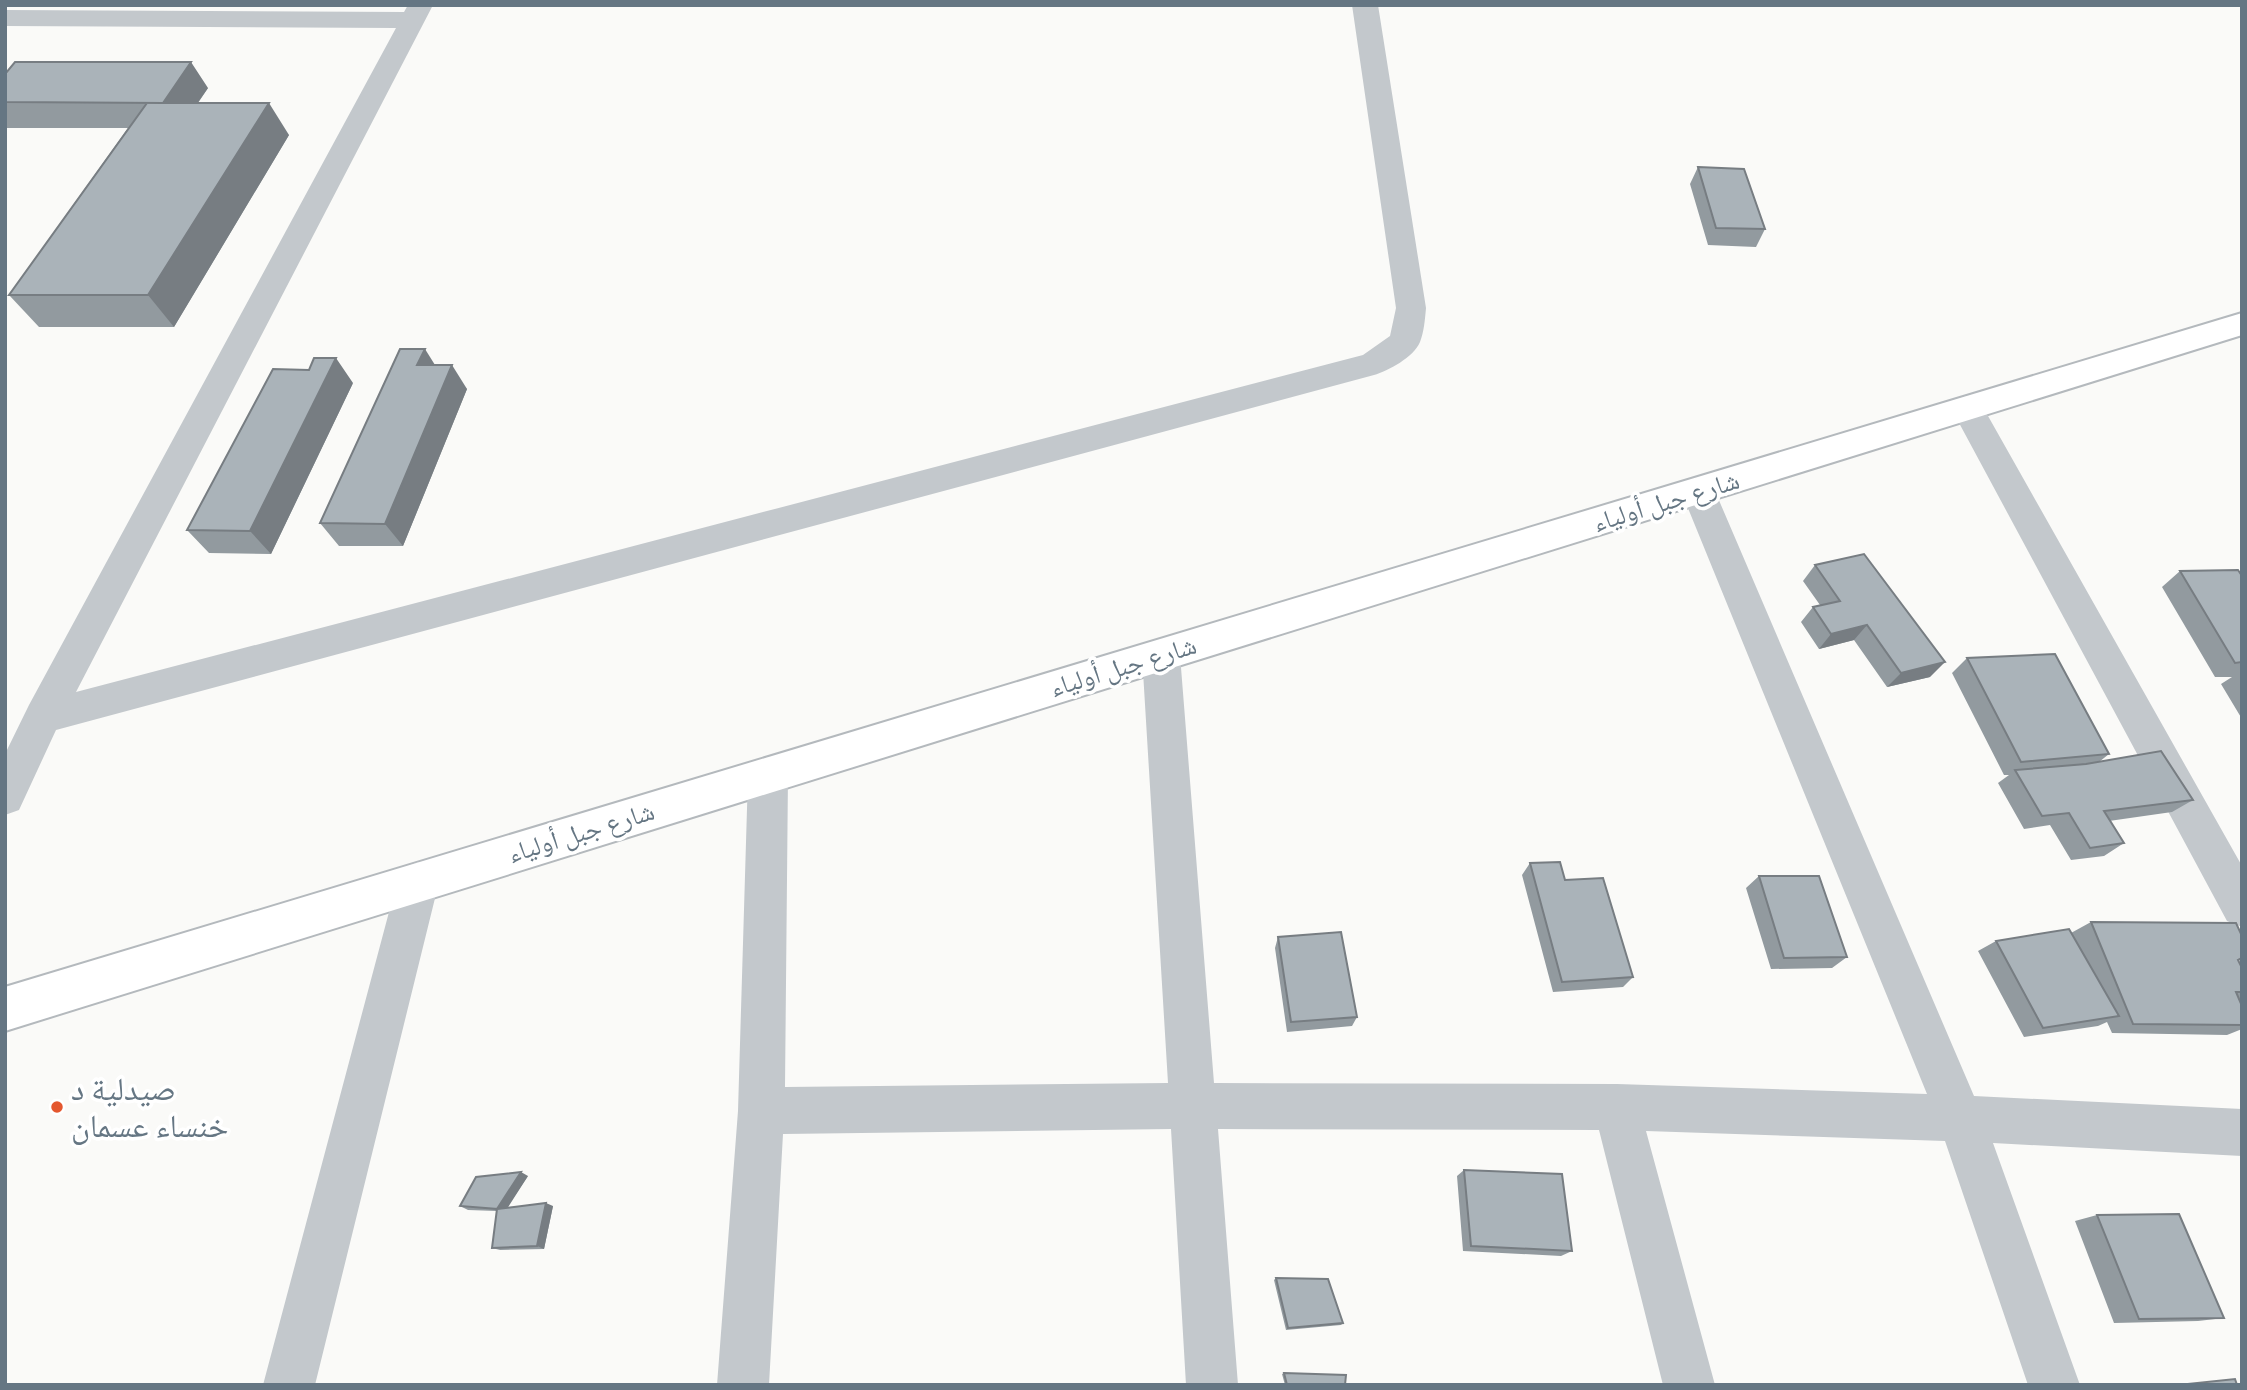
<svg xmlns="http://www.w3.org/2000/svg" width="2247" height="1390" viewBox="0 0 2247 1390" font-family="'Titillium Web','Noto Naskh Arabic',sans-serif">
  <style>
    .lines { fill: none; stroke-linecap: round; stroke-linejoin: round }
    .highway-casing { stroke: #b4b9bd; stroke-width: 4 }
    .street { fill: #c3c8cc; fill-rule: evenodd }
    .highway { fill: #fff; fill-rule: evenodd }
    .wall { fill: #929a9f }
    .shaded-wall { fill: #777d82 }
    .building { fill: #aab3b9; stroke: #777d82; stroke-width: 2 }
    .poi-dot { fill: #e4572e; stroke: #fff; stroke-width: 2.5 }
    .labels { text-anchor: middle; stroke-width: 7; stroke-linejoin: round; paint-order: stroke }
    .street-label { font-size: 26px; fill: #657683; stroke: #fff }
    .near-poi-label { font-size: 32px; fill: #657683; stroke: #fff; text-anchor: start }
  </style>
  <rect width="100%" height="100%" fill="#fafaf8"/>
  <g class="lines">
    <g class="highway-casing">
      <path id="highway" d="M2242,313V335L5,1031V987Z"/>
    </g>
    <path class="street" d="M408,5H433L76,692L1363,355L1390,336L1396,308L1352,5H1378L1426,308C1425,319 1424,332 1420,342C1414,357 1388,371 1374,375L56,730L19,810L5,815V754L29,705L396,28L5,26V10L404,12Z
      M1967,396L1979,400L2242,866V927L2227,921L1951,408L1955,400Z
      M1698,478L1710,482L1715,491L1974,1096L2242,1109V1156L1993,1143L2080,1385H2028L1945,1141L1646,1131L1715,1385H1663L1599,1130L1218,1129L1238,1385H1186L1171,1129L783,1134L769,1385H717L738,1111L748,775L754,763L768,757L782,763L788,775L785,1087L1168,1083L1142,655L1148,644L1161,639L1174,644L1180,655L1214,1083L1617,1084L1927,1094L1681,491L1686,482Z
      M418,862L433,868L439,882L315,1385H263L397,882L403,868Z"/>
    <use href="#highway" class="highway"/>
  </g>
  <path class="wall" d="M208,88L198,103L289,135L174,327H39L9,295L128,128H5V102Z
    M1698,167L1765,229L1756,247L1708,245L1690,184Z
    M435,365L467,389L403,546H339L320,523Z
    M353,383L271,554L209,553L187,530Z
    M1815,565L1930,677L1887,687L1854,640L1819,649L1801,622L1813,607L1820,605L1803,581Z
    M2180,571L2242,576V719L2221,684L2232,677H2215L2162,587Z
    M1967,658L2109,754L2099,762L2193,800L2172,812L2109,821L2124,843L2104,856L2071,860L2050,825L2024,829L1998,783L2009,775H2004L1952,673Z
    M1530,863L1565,880L1633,977L1623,987L1553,992L1522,875Z
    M1759,876L1847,957L1832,968L1771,969L1746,888Z
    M2091,922L2238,960L2242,968V998L2239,999L2242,1006V1029L2227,1035L2112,1033L2107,1022L2098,1026L2024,1037L1978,951L1996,941L2071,933Z
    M1278,937L1357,1017L1352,1026L1287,1032L1275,948Z
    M1464,1170L1572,1251L1561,1256L1463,1251L1457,1176Z
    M528,1176L507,1207L553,1206L544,1249L500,1250L492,1248L497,1211L468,1210L460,1206Z
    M2097,1215L2224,1318L2198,1321L2114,1323L2075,1221Z
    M1276,1278L1343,1323L1341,1325L1286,1330L1274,1280Z
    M1284,1373L1345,1385H1285L1282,1374Z"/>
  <path class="shaded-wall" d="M191,62L208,88L180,128L162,103Z
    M269,103L289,135L174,327L148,295Z
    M425,349L440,373L417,365Z
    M336,358L353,383L271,554L250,531Z
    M452,365L467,389L403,546L385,524Z
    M1867,625L1854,640L1819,649L1831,634Z
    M1945,662L1930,677L1887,687L1901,673Z
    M521,1172L528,1176L505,1212L497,1209Z
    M546,1203L553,1206L544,1249L537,1246Z"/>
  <path class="building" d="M15,62H191L163,103L5,102V74Z
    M147,103H269L148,295H9Z
    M1698,167L1744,169L1765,229L1716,228Z
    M400,349H425L417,365H452L385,524L320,523Z
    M314,358H336L250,531L187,530L273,369L309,370Z
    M1864,554L1945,662L1901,673L1867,625L1831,634L1813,607L1840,601L1815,565Z
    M2238,570L2242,576V662L2235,663L2180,571Z
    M2055,654L2109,754L2021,762L1967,658Z
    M2161,751L2193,800L2104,811L2124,843L2090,848L2069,813L2042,816L2015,770L2086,764Z
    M1560,862L1565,880L1603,878L1633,977L1562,982L1530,863Z
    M1759,876H1819L1847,957L1784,958Z
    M2091,922L2236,923L2242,936V958L2238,960L2242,968V992H2236L2242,1006V1025L2133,1024Z
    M2069,929L2119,1016L2043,1028L1996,941Z
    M1341,932L1357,1017L1291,1022L1278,937Z
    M1464,1170L1562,1174L1572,1251L1471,1246Z
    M521,1172L497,1209L546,1203L537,1246L492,1248L497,1209L460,1206L476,1177Z
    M2179,1214L2224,1318L2139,1319L2097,1215Z
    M1276,1278L1328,1279L1343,1323L1288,1328Z
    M1284,1373L1346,1375L1345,1385H1287Z
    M2235,1379L2237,1385H2178Z"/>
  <circle class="poi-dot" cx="57" cy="1107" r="7"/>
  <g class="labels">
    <g class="street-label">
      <text transform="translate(1666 501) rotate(-17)" y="9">شارع جبل أولياء</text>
      <text transform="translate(1123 666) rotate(-17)" y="9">شارع جبل أولياء</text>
      <text transform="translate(581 832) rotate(-17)" y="9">شارع جبل أولياء</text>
    </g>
    <g class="near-poi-label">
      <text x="71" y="1100">صيدلية د<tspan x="71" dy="37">خنساء عسمان</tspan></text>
    </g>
  </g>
  <rect width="2247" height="1390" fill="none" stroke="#657683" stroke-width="14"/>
</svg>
